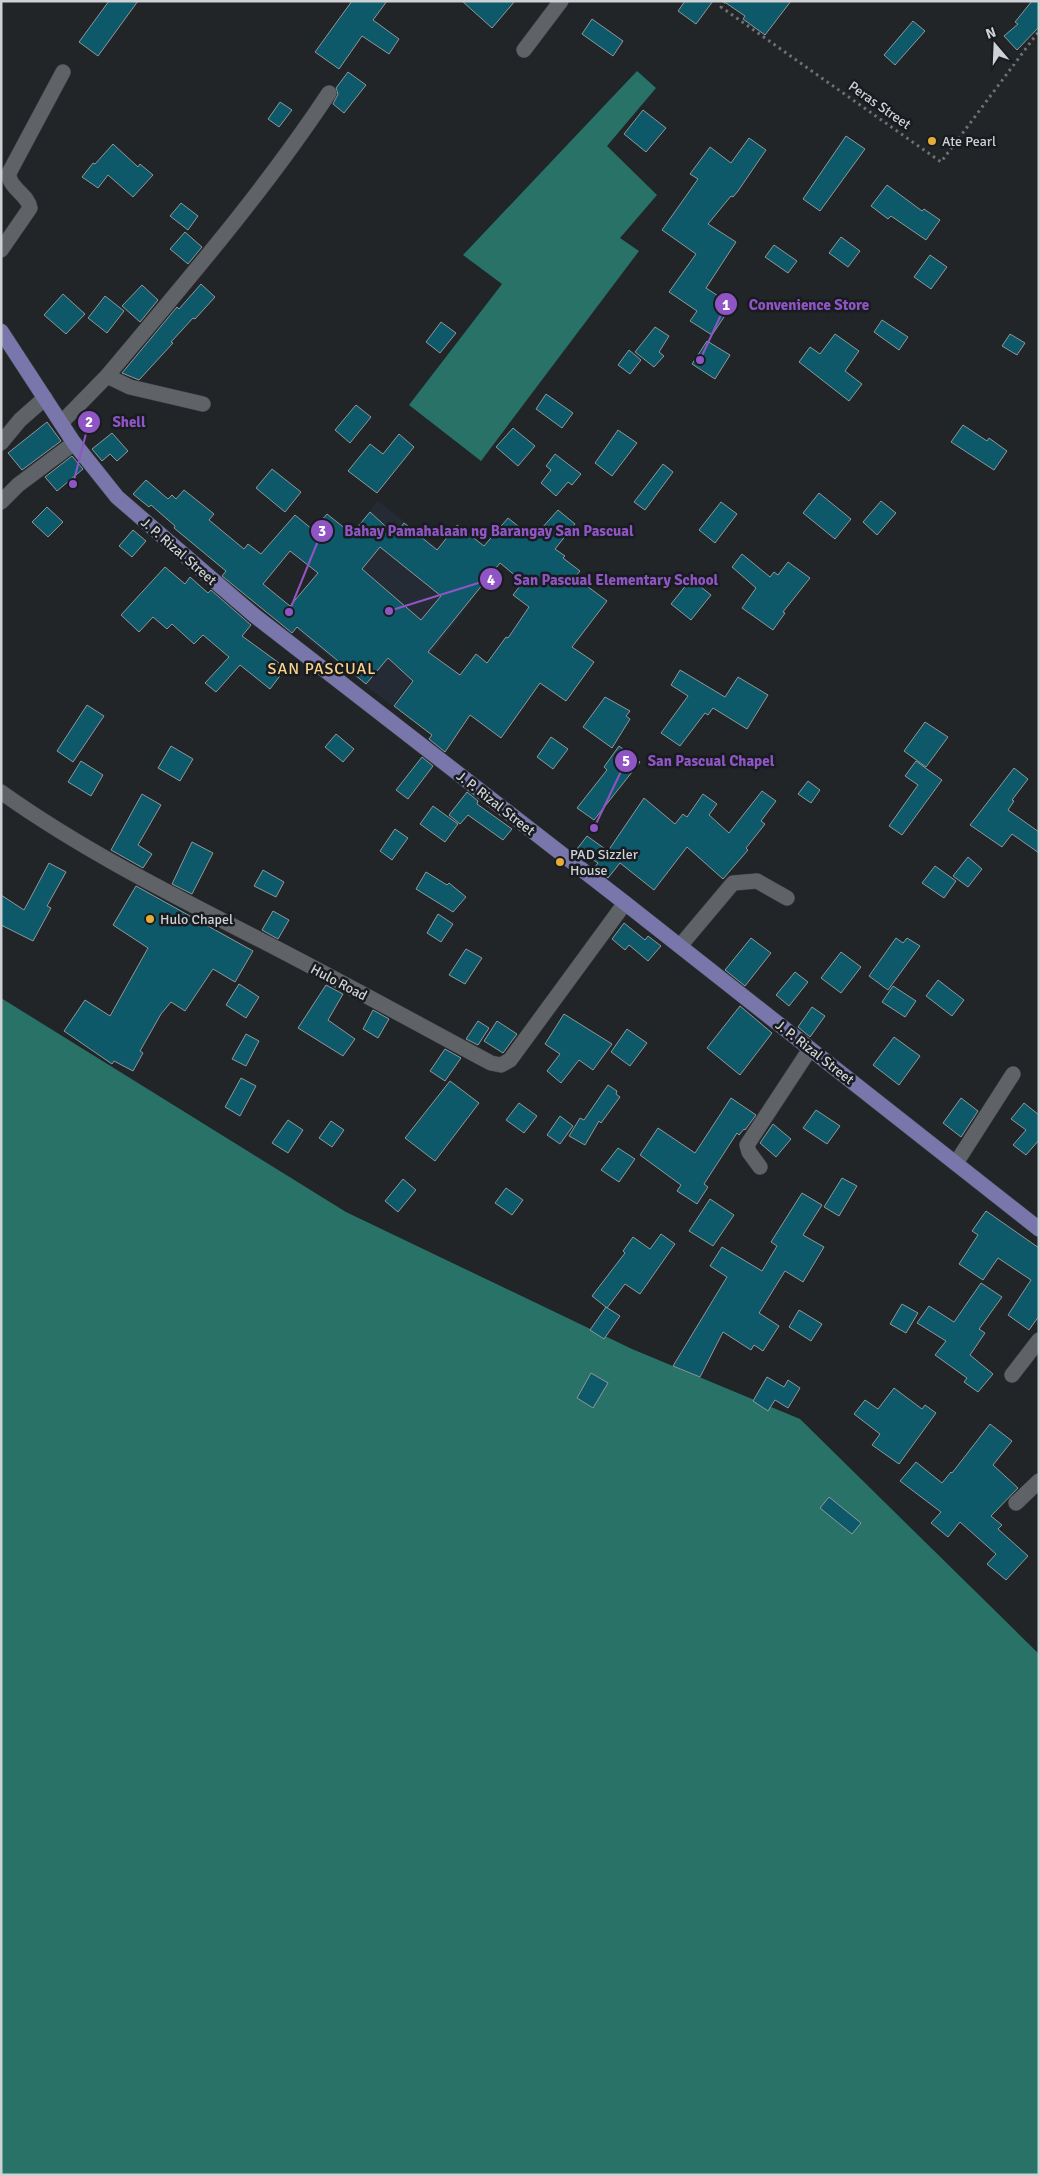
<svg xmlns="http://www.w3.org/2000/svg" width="1040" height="2176" viewBox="0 0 1040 2176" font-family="Signika,sans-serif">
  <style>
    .built { fill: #242b34 }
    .water { fill: #297268 }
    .building { fill: #0d596a; stroke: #909799; fill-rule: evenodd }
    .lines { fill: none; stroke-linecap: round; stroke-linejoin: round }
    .minor-casing { stroke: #3e4144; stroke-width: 16 }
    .major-casing { stroke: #3e4144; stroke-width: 16 }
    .path { stroke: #6e7174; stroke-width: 3; stroke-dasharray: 2.5 4; stroke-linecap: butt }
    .minor { stroke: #5f6367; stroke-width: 15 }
    .major { stroke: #7876aa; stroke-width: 15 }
    .poi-dot { fill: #e6ad36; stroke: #181b1f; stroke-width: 2 }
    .labels { text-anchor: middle; stroke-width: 5; stroke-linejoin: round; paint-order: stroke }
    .street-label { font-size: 14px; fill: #cfd1d4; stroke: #181b1f }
    .poi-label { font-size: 14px; fill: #cfd1d4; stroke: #181b1f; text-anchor: start }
    .quarter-label { font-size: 16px; letter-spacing: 1px; fill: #fad28a; stroke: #181b1f }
    .leader { fill: none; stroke: #9055c4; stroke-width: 2 }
    .callout-dot { fill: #9055c4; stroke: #181b1f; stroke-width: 2 }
    .mark-label { font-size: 15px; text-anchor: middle; font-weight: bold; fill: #fff }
    .callout-label { font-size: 15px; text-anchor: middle; font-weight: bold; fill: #9055c4; stroke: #181b1f; stroke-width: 5; stroke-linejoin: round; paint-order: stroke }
  </style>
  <rect width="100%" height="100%" fill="#212528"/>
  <path class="built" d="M378,501L484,584L392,706L297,631L330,591L314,576Z"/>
  <path class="water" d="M637,71L656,88L607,146L657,195L620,238L639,251L481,461L409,405L502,284L463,255Z
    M1,998L346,1212L632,1349L800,1419L1039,1654V2175H1Z"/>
  <path class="building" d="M109,1H138L98,56L79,42Z
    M352,1H387L373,20L399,39L389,54L362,36L339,69L315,52Z
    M462,1H515L492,28Z
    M685,1H713L696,24L678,11Z
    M723,1H791L765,35L743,19L745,16Z
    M1032,1H1039V27L1017,50L1004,36L1018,24L1015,22Z
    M592,19L623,41L613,56L582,34Z
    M913,21L925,31L895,65L884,55Z
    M348,72L366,85L344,113L333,104L338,94L336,88Z
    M280,102L292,110L279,127L268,119Z
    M643,110L666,128L646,152L624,134Z
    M846,136L865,149L820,211L803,199Z
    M749,138L766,150L738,191L733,197L731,196L708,224L736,242L706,288L732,305L712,335L690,321L697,311L669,292L696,254L662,230L698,179L690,174L710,147L731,163Z
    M113,144L138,167L140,164L153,175L133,197L108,175L98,188L82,177L93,163L95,164Z
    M887,185L922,211L924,209L940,220L926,240L891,216L888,219L871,206Z
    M181,203L198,216L188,230L170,216Z
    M185,232L202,247L188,264L170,249Z
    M841,237L860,251L848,267L829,253Z
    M774,245L797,261L788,273L765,257Z
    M930,255L947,267L931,289L914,277Z
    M201,284L215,297L195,319L193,318L171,342L173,343L139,380L122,373L177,307L179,309Z
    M142,285L158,300L140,322L122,306Z
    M63,294L85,314L66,334L44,315Z
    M105,296L124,311L107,333L88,318Z
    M882,320L908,337L899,350L874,332Z
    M441,322L456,333L440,353L426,342Z
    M655,327L669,336L659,352L664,356L654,367L635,352Z
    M835,334L859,351L845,371L862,384L849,401L799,362L810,347L820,354Z
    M1010,334L1025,343L1017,355L1002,346Z
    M707,341L730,355L715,379L692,364Z
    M629,350L641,360L630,374L618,365Z
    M546,394L573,413L562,428L536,409Z
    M356,405L371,417L350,443L335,430Z
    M47,422L61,441L22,470L8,453Z
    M963,425L987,441L989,438L1007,451L994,470L951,442Z
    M513,428L535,446L518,466L496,447Z
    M618,430L637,443L612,476L595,463Z
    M112,433L128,451L117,461L110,454L102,461L92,449Z
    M399,434L414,447L377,493L348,471L370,444L383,454Z
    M555,454L581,474L572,485L568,482L556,496L541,483L551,470L546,466Z
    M72,456L83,469L57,491L45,477Z
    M663,464L673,472L645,510L634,502Z
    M272,469L301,492L285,512L256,488Z
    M146,480L168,499L172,495L176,499L184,490L214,514L209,520L244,549L248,544L261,554L295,515L313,530L327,514L352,534L370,512L395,535L404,523L437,550L457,525L484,546L508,518L533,538L558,510L575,524L555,549L565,556L563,558L580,571L575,577L607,601L572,647L594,662L566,701L540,683L501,738L470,715L445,752L429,739L432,735L394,706L413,681L388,658L366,684L297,627L292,633L222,576L226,571L174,528L175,526L151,505L149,507L133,494ZM380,547L441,596L421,620L362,569ZM290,551L318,573L290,606L263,584ZM500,563L523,582L513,595L529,607L508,638L506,637L487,663L476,654L460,675L428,652Z
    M819,493L851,519L835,539L803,513Z
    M881,501L896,513L877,535L863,522Z
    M721,502L737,514L715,543L699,530Z
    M47,507L63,522L48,537L32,522Z
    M133,530L146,541L132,557L119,546Z
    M742,554L770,577L774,572L778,575L788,562L810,578L783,612L785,613L773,630L742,608L756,588L732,567Z
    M165,567L185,584L190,577L208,593L211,590L251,625L242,636L286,668L270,689L240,665L216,692L205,683L229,657L203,635L194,644L172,624L167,629L153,617L139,632L121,615Z
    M691,579L711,595L691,620L671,604Z
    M680,670L725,697L738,677L768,695L747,729L713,708L708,715L705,713L680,746L661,733L688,696L671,685Z
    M605,697L630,711L626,716L630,719L612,748L583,727Z
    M87,705L104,716L73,762L57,751Z
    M925,722L948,737L926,767L904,751Z
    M336,734L354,749L343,762L325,747Z
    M551,737L568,749L553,769L537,757Z
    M171,746L193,759L180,781L158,768Z
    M619,746L640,762L594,820L577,808L607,770L604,767Z
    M422,757L433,766L408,799L396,790Z
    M81,761L103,775L91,796L68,782Z
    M916,761L942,780L902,835L889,826L918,785L905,776Z
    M1014,768L1028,779L1012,800L1014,801L1008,810L1039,832V853L1012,834L1002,847L970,825Z
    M808,781L820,790L811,803L798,794Z
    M762,791L776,801L761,821L765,824L746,848L748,850L723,879L687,847L654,890L620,863L608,878L595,867L598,863L577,849L587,836L608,851L644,798L675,824L683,814L687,817L703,794L717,804L709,815L729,833Z
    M467,792L478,801L477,804L512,829L503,840L468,815L460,824L449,815Z
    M142,794L161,805L138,845L152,854L143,868L111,850Z
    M433,806L458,824L445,842L420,824Z
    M395,829L408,838L392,860L380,851Z
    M192,842L213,853L192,894L172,884Z
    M968,857L982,869L968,887L953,876Z
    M49,863L66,872L47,906L51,908L33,941L1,925V895L24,910Z
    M935,866L956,881L944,898L922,883Z
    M263,870L284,882L276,897L254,886Z
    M426,872L447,885L449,883L466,897L453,912L416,889Z
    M136,886L253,951L235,982L213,969L185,1011L171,1002L161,1014L140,1051L143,1053L133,1071L114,1061L112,1064L64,1031L85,1000L110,1016L148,948L113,925Z
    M273,911L289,920L278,939L262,930Z
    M438,914L453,924L441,942L427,933Z
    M624,923L645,940L648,936L661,946L648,961L629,945L625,950L612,939Z
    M751,938L771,953L745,986L725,970Z
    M896,938L903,943L907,938L920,946L888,990L869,976Z
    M466,949L482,958L465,984L449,975Z
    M841,952L861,967L841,993L821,978Z
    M795,972L808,982L789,1006L776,995Z
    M938,980L964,1000L952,1016L926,996Z
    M239,984L259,997L246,1018L226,1005Z
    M326,985L343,994L328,1020L355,1039L343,1056L298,1028Z
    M893,986L916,1001L905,1017L882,1002Z
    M740,1006L772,1033L740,1075L707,1048Z
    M812,1007L825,1016L810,1037L798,1027Z
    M373,1010L389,1019L378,1038L363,1029Z
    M564,1014L612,1044L593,1070L579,1060L561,1083L547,1071L560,1054L545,1044Z
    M478,1021L489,1028L478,1045L466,1039Z
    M497,1021L517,1034L503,1053L484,1041Z
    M627,1029L647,1043L630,1066L611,1052Z
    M246,1034L259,1041L246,1066L232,1059Z
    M894,1037L920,1056L899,1085L873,1065Z
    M445,1049L461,1058L445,1081L430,1071Z
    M241,1078L256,1086L240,1116L225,1107Z
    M450,1081L479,1103L435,1161L405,1138Z
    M608,1085L617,1091L616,1094L620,1097L601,1123L599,1121L585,1145L569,1136L580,1118L584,1120Z
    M731,1098L756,1115L745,1130L744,1129L739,1135L737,1133L704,1184L708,1187L697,1204L677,1191L681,1185L640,1155L658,1128L695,1153Z
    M961,1098L978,1111L961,1137L943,1123Z
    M519,1103L537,1116L524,1133L506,1120Z
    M1024,1103L1039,1115V1140L1026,1155L1013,1145L1026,1130L1011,1119Z
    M816,1110L840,1126L827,1144L803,1128Z
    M560,1116L573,1126L560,1144L547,1135Z
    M288,1120L303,1130L288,1153L272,1143Z
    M331,1121L344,1130L332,1147L319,1138Z
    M773,1124L791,1139L776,1157L760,1143Z
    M618,1148L635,1159L619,1182L601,1170Z
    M842,1178L857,1186L839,1216L824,1207Z
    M403,1179L416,1190L398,1212L385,1201Z
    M506,1188L523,1200L512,1215L495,1203Z
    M802,1193L822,1205L803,1235L824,1247L803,1282L785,1271L759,1313L779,1326L763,1351L754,1345L751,1350L723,1332L700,1377L673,1366L727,1277L710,1266L722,1247L762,1271L777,1246L771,1242Z
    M710,1199L734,1215L713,1246L689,1231Z
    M986,1211L1039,1248V1316L1029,1330L1008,1315L1031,1280L998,1258L983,1280L959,1264L978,1235L972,1231Z
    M661,1234L675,1244L640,1294L625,1284L607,1308L592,1296L625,1253L623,1251L633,1237L650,1249Z
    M981,1283L1002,1297L979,1329L985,1333L970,1355L993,1374L978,1392L964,1382L967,1378L935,1355L946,1341L917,1323L929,1306L954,1322Z
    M902,1304L918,1313L906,1333L890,1324Z
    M606,1307L620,1316L604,1339L590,1330Z
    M799,1310L822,1324L811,1341L789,1327Z
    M591,1373L608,1383L593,1408L577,1398Z
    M767,1377L784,1387L788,1380L800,1388L788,1408L775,1400L768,1411L753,1401Z
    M894,1388L922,1409L925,1405L936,1413L899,1464L872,1445L880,1434L854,1414L865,1400L878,1409Z
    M990,1424L1012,1441L993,1465L1018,1488L991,1516L1002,1525L998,1529L1028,1556L1006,1580L987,1564L996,1554L960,1522L948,1537L931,1523L941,1512L900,1481L916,1462L942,1483L951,1472L952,1473Z
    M829,1497L861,1523L852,1534L820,1508Z"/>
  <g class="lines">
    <g class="minor-casing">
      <path id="minor" d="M524,50L561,1
        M1,250L30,208C28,194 8,188 9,173L63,72
        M107,376C184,284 263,193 329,93
        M61,423L107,376L130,387L203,404
        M1,443L20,420L45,398
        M1,502L18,485L74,443
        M1,792C88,854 183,900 278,949C349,986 420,1025 491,1063L501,1065L510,1060L625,903
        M680,946L733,883L757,881L787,898
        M956,1163L1013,1074
        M760,1167L749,1152L747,1145L810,1049
        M1012,1375L1039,1340
        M1016,1503L1039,1481"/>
    </g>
    <g class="major-casing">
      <path id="major" d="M1,331L74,443L117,497L255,616L625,903L1039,1229"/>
    </g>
    <path class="path" d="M725,1L721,7L941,162L1039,31"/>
    <use href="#minor" class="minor"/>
    <use href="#major" class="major"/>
  </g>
  <g class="poi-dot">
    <circle cx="932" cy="141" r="5"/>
    <circle cx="560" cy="862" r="5"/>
    <circle cx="150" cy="919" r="5"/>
  </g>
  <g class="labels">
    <g class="street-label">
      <text transform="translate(880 105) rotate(35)" y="5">Peras Street</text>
      <text transform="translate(179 551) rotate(41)" y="5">J. P. Rizal Street</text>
      <text transform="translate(496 803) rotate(38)" y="5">J. P. Rizal Street</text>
      <text transform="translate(339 982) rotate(28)" y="5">Hulo Road</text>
      <text transform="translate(815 1052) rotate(38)" y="5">J. P. Rizal Street</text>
    </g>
    <g class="poi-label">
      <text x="942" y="146">Ate Pearl</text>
      <text x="570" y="859">PAD Sizzler<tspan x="570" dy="16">House</tspan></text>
      <text x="160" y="924">Hulo Chapel</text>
    </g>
    <g class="quarter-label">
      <text x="322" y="674">SAN PASCUAL</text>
    </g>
  </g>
  <path class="leader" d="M700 360L726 304M73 484L89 422M289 612L322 531M389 611L491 579M594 828L626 761"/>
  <g class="callout-dot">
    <circle cx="700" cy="360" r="5"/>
    <circle cx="73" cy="484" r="5"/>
    <circle cx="289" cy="612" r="5"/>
    <circle cx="389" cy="611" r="5"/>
    <circle cx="594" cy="828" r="5"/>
    <circle cx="726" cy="304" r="12"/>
    <circle cx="89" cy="422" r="12"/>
    <circle cx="322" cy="531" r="12"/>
    <circle cx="491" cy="579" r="12"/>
    <circle cx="626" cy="761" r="12"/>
  </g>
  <g class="mark-label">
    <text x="726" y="310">1</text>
    <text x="89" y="427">2</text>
    <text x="322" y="536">3</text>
    <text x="491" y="585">4</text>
    <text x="626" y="766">5</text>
  </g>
  <g class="callout-label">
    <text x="809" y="310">Convenience Store</text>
    <text x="129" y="427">Shell</text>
    <text x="489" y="536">Bahay Pamahalaan ng Barangay San Pascual</text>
    <text x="616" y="585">San Pascual Elementary School</text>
    <text x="711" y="766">San Pascual Chapel</text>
  </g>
  <rect width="1040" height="2176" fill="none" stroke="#cfd1d4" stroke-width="5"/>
  <g transform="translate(995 45) rotate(341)" stroke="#181b1f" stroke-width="4" paint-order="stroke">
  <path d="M0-4L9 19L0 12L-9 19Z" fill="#cfd1d4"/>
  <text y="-8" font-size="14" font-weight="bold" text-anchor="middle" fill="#cfd1d4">N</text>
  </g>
</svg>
